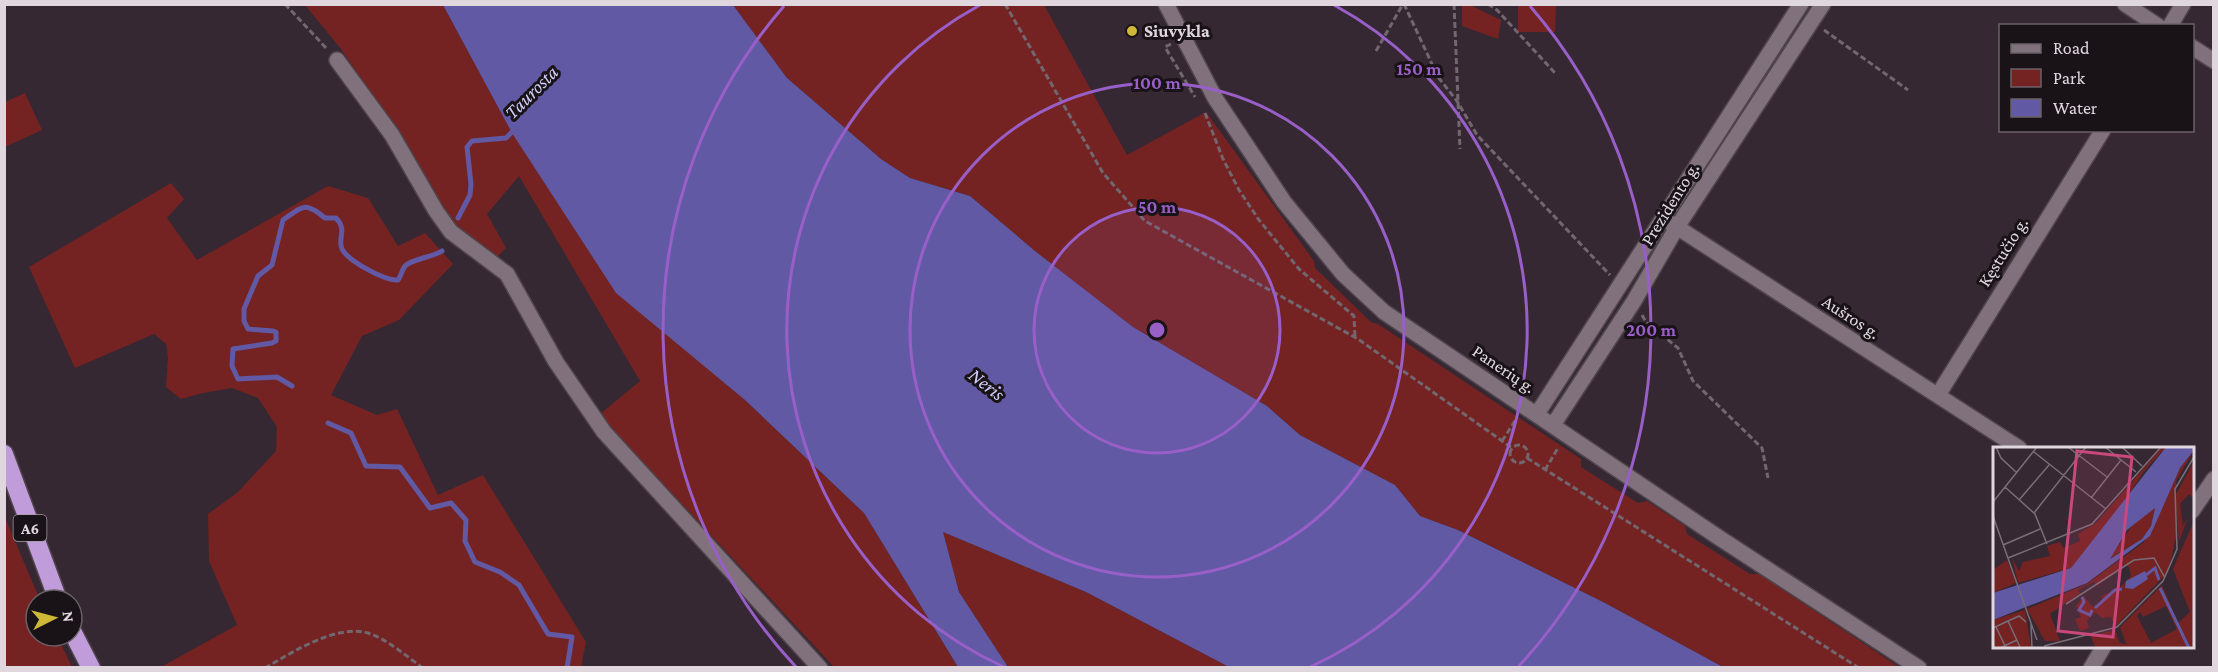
<svg xmlns="http://www.w3.org/2000/svg" width="2218" height="672" viewBox="0 0 2218 672" font-family="'Crimson Pro',serif">
  <style>
    .green { fill: #742322 }
    .water { fill: #6159a4 }
    .lines { fill: none; stroke-linecap: round; stroke-linejoin: round }
    .stream { stroke: #6159a4; stroke-width: 5 }
    .minor-casing { stroke: #4f444c; stroke-width: 18 }
    .highway-casing { stroke: #4f444c; stroke-width: 21 }
    .path { stroke: #72666f; stroke-width: 3; stroke-dasharray: 6 3; stroke-linecap: butt }
    .minor { stroke: #81717c; stroke-width: 15 }
    .highway { stroke: #c19cda; stroke-width: 18 }
    .ring { fill: none; stroke: #995fc8; stroke-width: 3 }
    .poi-dot { fill: #cfb837; stroke: #191317; stroke-width: 2 }
    .labels { text-anchor: middle; stroke-width: 6; stroke-linejoin: round; paint-order: stroke }
    .shield { fill: #191317; stroke: #a49ca2; stroke-width: 1.5 }
    .shield-label { font-size: 16px; font-weight: bold; fill: #e0d7de }
    .poi-label { font-size: 18px; font-weight: bold; fill: #e0d7de; stroke: #191317; text-anchor: start }
    .street-label { font-size: 18px; fill: #e0d7de; stroke: #191317 }
    .water-label { font-size: 20px; font-style: italic; fill: #cecdf7; stroke: #191317 }
    .inset-river { fill: none; stroke: #6159a4; stroke-width: 3 }
    .inset-road { fill: none; stroke: #796e77; stroke-width: 1.5 }
    .view { fill: #ca487c; fill-opacity: 0.15; stroke: #ca487c; stroke-width: 3 }
    .inset-edge { fill: none; stroke: #e0d7de; stroke-width: 3 }
    .centre { fill: #995fc8; stroke: #191317; stroke-width: 3 }
    .ring-label { font-size: 18px; text-anchor: middle; font-weight: bold; fill: #995fc8; stroke: #191317; stroke-width: 6; stroke-linejoin: round; paint-order: stroke }
  </style>
  <rect width="100%" height="100%" fill="#352832"/>
  <path class="green" d="M305,5H443L512,133L745,400L864,513L958,667H834L599,415L640,381L519,176L487,214L506,248L497,257L489,252L450,221L394,127L341,49Z
    M733,5H1044L1127,155L1206,112L1314,261L1315,268L1372,323L1378,324L1581,459V467L1638,503L1647,501L1685,526L1687,534L1750,574H1759L1899,667H1723L1605,603L1458,530L1420,516L1395,485L1300,435L1267,406L1133,327L1035,251L970,196L910,178L881,159L787,78Z
    M1462,5H1470L1501,20L1498,39L1462,26Z
    M1518,5H1556L1555,32H1518Z
    M25,93L42,130L5,147V102Z
    M171,183L184,199L167,218L197,260L328,186L368,198L398,246L425,233L453,264L399,320L362,336L331,395L377,415L397,409L438,495L483,475L586,642L581,667H161L237,625L209,561L208,514L238,492L276,451L277,427L258,398L232,388L203,393L181,399L166,387L168,358L166,344L154,334L75,368L29,267Z
    M4,515L40,600H36V636H57L72,667H5Z
    M943,532L1086,592L1229,667H1008L959,592Z"/>
  <path class="water" d="M443,5H733L787,78L881,159L910,178L970,196L1035,251L1133,327L1267,406L1300,435L1395,485L1420,516L1458,530L1605,603L1723,667H1229L1086,592L943,532L959,592L1008,667H958L864,513L745,400L616,293L512,133Z"/>
  <g class="lines">
    <path class="stream" d="M458,218L470,195L471,184L467,147L472,141L506,138L515,129
      M292,386L277,377L238,379L232,366L233,349L272,343L276,341V332L273,331L248,329L244,321V309L258,276L272,265L283,220C303,206 305,201 325,218H336C348,230 337,238 342,249C348,261 385,281 398,280C401,276 402,270 405,266C412,259 433,257 442,251
      M328,423L351,433L366,466L400,467L430,508L451,503L466,520L465,541L475,562L500,572L519,585L548,634L572,637L567,668"/>
    <g class="minor-casing">
      <path id="minor" d="M1166,4L1215,98L1284,202L1343,274L1384,312L1718,537L1919,668
        M2125,4L2158,26
        M2170,26L2183,4
        M2192,47L2214,61
        M337,60L392,135L436,211L451,232L507,274L556,362L604,432L820,668
        M1669,222L2019,448
        M1938,395L2103,130
        M1537,414L1801,4
        M1553,425L1634,301L1677,227L1823,4
        M2192,511L2214,479
        M2091,668L2104,646"/>
    </g>
    <g class="highway-casing">
      <path id="highway" d="M4,454L58,600
        M72,631L91,668"/>
    </g>
    <path class="path" d="M285,4L327,49
      M1005,4L1103,173L1145,221L1358,339L1512,448
      M1404,4L1438,77L1457,101L1477,135L1610,275
      M1454,4L1460,149
      M1488,4L1497,10L1555,73
      M1824,30L1908,90
      M1171,44L1165,47L1195,97
      M1376,51L1403,4
      M1205,113L1223,159L1239,190L1259,220L1299,269L1354,316L1355,337
      M1642,315L1646,322L1678,348L1693,381L1762,448L1768,478
      M1502,441L1517,418
      M1510 454a9 9 0 1 1 18 0a9 9 0 1 1-18 0Z
      M1527,458L1859,668
      M1545,470L1558,448
      M265,668C293,652 336,624 368,633C387,639 406,656 423,668"/>
    <use href="#minor" class="minor"/>
    <use href="#highway" class="highway"/>
  </g>
  <circle cx="1157" cy="330" r="123" fill="#995fc8" fill-opacity=".12"/>
  <g class="ring">
    <circle cx="1157" cy="330" r="123"/>
    <circle cx="1157" cy="330" r="247"/>
    <path d="M1004 667A370 370 0 0 1 980 5M1334 5A370 370 0 0 1 1310 667"/>
    <path d="M796 667A494 494 0 0 1 784 6M1530 6A494 494 0 0 1 1518 667"/>
  </g>
  <circle class="poi-dot" cx="1132" cy="31" r="6"/>
  <g class="labels">
    <rect class="shield" x="13.5" y="515" width="33" height="26" rx="4.5"/>
    <g class="shield-label">
      <text x="30" y="534">A6</text>
    </g>
    <g class="poi-label">
      <text x="1144" y="37">Siuvykla</text>
    </g>
    <g class="street-label">
      <text transform="translate(1670 204) rotate(-58)" y="6">Prezidento g.</text>
      <text transform="translate(2003 252) rotate(-58)" y="6">Kęstučio g.</text>
      <text transform="translate(1851 317) rotate(33)" y="6">Aušros g.</text>
      <text transform="translate(1504 369) rotate(34)" y="6">Panerių g.</text>
    </g>
    <g class="water-label">
      <text transform="translate(531 92) rotate(-45)" y="7">Taurosta</text>
      <text transform="translate(987 384) rotate(38)" y="7">Neris</text>
    </g>
  </g>
  <g transform="translate(1993 447)">
    <rect width="201" height="201" fill="#352832"/>
    <path d="M169,0H173L152,23L119,73L78,121L25,136L19,111L26,124L30,115L57,109L54,99L67,95L70,101L87,94L85,87L103,76ZM201,3L183,34V90L175,125L122,180L118,170L109,171L102,165L94,174L96,181L87,184L82,172L88,170L83,159L91,149L100,160L109,153L108,149L125,142L138,129L136,120L133,118L104,139L101,135L85,143L87,146L57,167L67,194H52L34,162L94,137L151,95L187,21ZM200,16L201,52L196,47L187,57L190,79L195,70L186,95L182,49ZM201,60V201H102L98,189L122,183L127,196L133,197L127,180L169,138L185,176L197,165L180,122L200,76ZM173,159L184,182L158,196L144,169L147,165L150,170ZM162,61L158,79L149,92L116,112L143,73ZM14,113L23,136L0,146V123ZM32,163L38,201H0V173Z" fill="#742322" fill-rule="evenodd"/>
    <path d="M173,0H201V3L187,21L157,89L94,136L0,173V146L78,121ZM162,61L158,79L149,92L117,112L134,83ZM152,124L155,132L140,142L132,141L133,134Z" fill="#6159a4" fill-rule="evenodd"/>
    <path class="inset-river" d="M153,128L162,121L166,133M167,141L196,201M89,150L91,155L86,163L97,168L99,163M102,161L122,143L129,142"/>
    <path class="inset-road" d="M3,0L8,11L24,26M75,0L114,30M112,0L143,25M129,0L149,19M41,5L113,62M12,40L42,67L54,97M98,51L128,13M26,53L56,18M0,55L44,0M41,66L93,0M0,69L44,193M10,98L47,82M15,111L99,77L168,0M73,157L141,113L161,111L172,131M15,174L27,200M38,177L39,201M3,180L13,201M0,181L26,169L33,175M51,199L124,180L170,134L184,102L182,42L201,10M7,201L24,193"/>
    <path class="view" d="M84,4L139,10L120,190L65,184Z"/>
    <rect width="201" height="201" class="inset-edge"/>
  </g>
  <circle cx="1157" cy="330" r="9" class="centre"/>
  <g class="ring-label">
    <text x="1419" y="75">150 m</text>
    <text x="1157" y="89">100 m</text>
    <text x="1157" y="213">50 m</text>
    <text x="1651" y="336">200 m</text>
  </g>
  <rect width="2218" height="672" fill="none" stroke="#e0d7de" stroke-width="12"/>
  <rect x="1999" y="24" width="195" height="108" fill="#191317" stroke="#696167" stroke-width="1.5"/>
  <rect x="2011" y="44" width="30" height="9" fill="#81717c" stroke="#696167" stroke-width="1.5"/>
  <text x="2053" y="54" font-size="18" fill="#e0d7de">Road</text>
  <rect x="2011" y="69" width="30" height="18" fill="#742322" stroke="#696167" stroke-width="1.5"/>
  <text x="2053" y="84" font-size="18" fill="#e0d7de">Park</text>
  <rect x="2011" y="99" width="30" height="18" fill="#6159a4" stroke="#696167" stroke-width="1.5"/>
  <text x="2053" y="114" font-size="18" fill="#e0d7de">Water</text>
  <g transform="translate(54 618) rotate(84)"><circle r="28" fill="#191317" stroke="#696167" stroke-width="1.5"/>
  <path d="M0-4.5L10 22L0 15L-10 22Z" fill="#cfb837"/>
  <text y="-9" font-size="16" font-weight="bold" text-anchor="middle" fill="#e0d7de">N</text>
  </g>
</svg>
